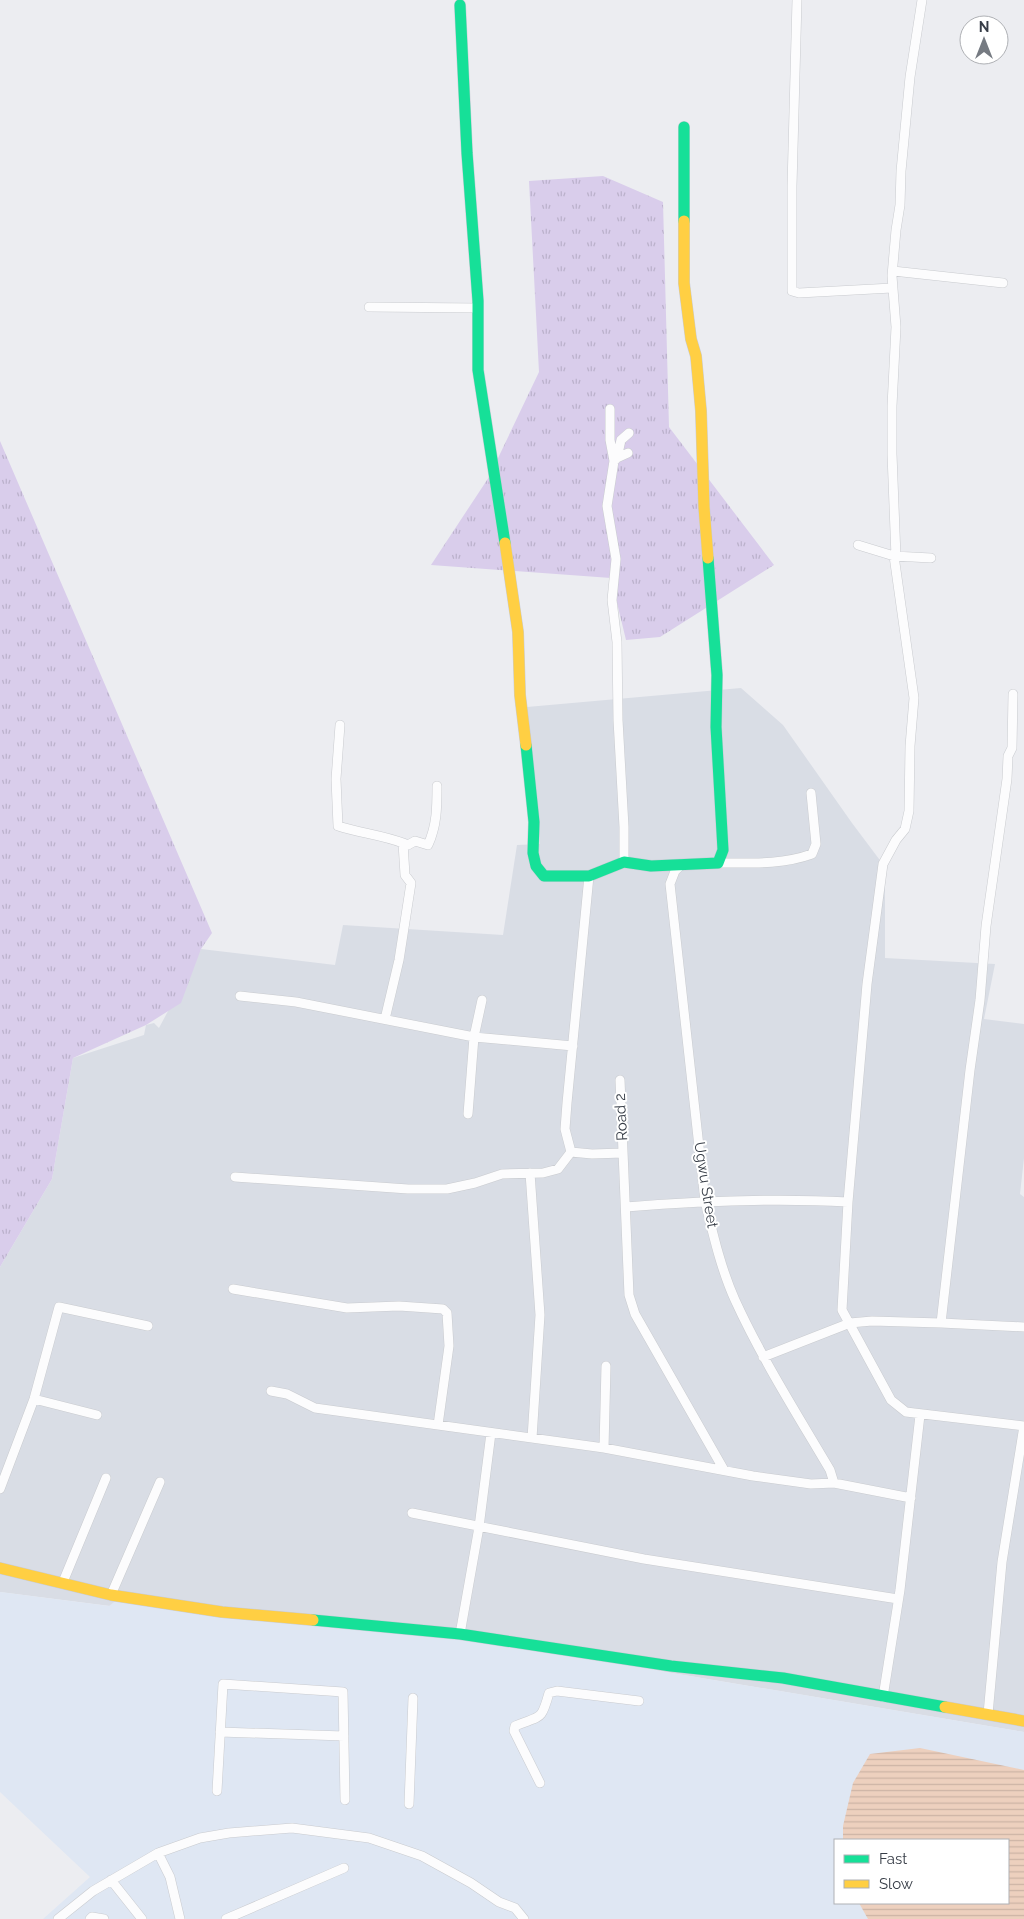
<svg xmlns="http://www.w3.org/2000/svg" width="1024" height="1919" viewBox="0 0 1024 1919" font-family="Raleway,sans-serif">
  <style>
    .residential { fill: #d9dde5 }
    .commercial { fill: #dfe7f3; fill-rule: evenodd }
    .grass { fill: url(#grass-tufts) }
    .water { fill: url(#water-rules) }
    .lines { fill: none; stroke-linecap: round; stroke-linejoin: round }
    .street-casing { stroke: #c9cbcf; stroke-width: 10 }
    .fast-casing { stroke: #c9ccd6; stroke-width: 12 }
    .slow-casing { stroke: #c9ccd6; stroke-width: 12 }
    .street { stroke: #fcfcfd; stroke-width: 9 }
    .fast { stroke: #16e098; stroke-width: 11 }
    .slow { stroke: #ffcf43; stroke-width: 11 }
    .labels { text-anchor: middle; stroke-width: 4; stroke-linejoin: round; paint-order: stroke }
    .street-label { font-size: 15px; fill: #373d47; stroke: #fff }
  </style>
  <defs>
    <pattern id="grass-tufts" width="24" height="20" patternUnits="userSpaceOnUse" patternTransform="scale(1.25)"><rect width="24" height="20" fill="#d9cdeb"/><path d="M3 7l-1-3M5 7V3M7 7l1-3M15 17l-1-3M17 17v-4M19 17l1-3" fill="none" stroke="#bbb1cb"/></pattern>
    <pattern id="water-rules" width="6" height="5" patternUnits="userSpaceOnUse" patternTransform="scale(1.25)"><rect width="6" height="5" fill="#edd0be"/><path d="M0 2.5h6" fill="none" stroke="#ccb4a5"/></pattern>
  </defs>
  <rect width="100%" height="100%" fill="#ecedf1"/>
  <path class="residential" d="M741,688L783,725L852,823L885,867V958L995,964L984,1019L1024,1024V1158L1020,1194L1024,1197V1732L660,1671L519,1639L110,1606L0,1592V1267L52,1179L73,1058L144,1035L146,1025L154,1023L159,1028L201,949L335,965L343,925L503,935L517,845L540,844L527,707Z"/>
  <path class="commercial" d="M0,1592L109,1606L118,1599L519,1639L660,1671L1024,1732V1919H43L90,1877L0,1792ZM835,1840H1008V1903H835Z"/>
  <path class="grass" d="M603,176L663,202L669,427L774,565L660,637L626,640L611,578L431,565L489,477L539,372L529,181Z
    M0,441L212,933L201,949L181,1003L146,1025L73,1058L52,1179L0,1267Z"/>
  <path class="water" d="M920,1748L1024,1770V1919H868L859,1903H1008V1840H843V1826L853,1783L870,1754Z"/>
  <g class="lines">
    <g class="street-casing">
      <path id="street" d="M797,0L792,186V291L799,293L892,288
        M893,271L1003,283
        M369,307L478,308
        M610,409V440L614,461L607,506L616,559L612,600L617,642L618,720L624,827V862
        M617,458L628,453
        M614,461L617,458L621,440L629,433
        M858,545L894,556L931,558
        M894,556L914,698L910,746L909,811L905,829L896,840L883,864L867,984L848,1202L842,1310L891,1400L906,1412L1024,1426
        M896,557L892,454V406L896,327L892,276L896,230L900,205L901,171L910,77L922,0
        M340,725L336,779L338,826C360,833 382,835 403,843L405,875L411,883L399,960L385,1019
        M403,843L408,845L415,841L428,845C437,825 437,807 437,786
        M718,863C749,863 782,865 812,854L816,844L811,793
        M682,864L675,871L670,884L705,1201C713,1234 721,1269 735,1300C762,1359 797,1414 830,1470L834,1483
        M240,996L296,1002L474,1037L573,1046
        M620,1080L629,1295L635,1314L724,1470
        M468,1114L474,1037L482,1000
        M571,1152L565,1129L567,1103L589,876
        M530,1173L540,1315L532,1438
        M235,1177L408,1189H447L475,1183L502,1174L543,1173L558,1169L571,1152L592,1154L623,1153
        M626,1207C700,1201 774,1198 848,1202
        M233,1289L347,1308L399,1306L443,1309L447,1313L449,1346L438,1425
        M941,1323L970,1070L980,1000L986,926L1007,779L1008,756L1012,748L1013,694
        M763,1357L850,1323L872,1321L941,1323L1024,1327
        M271,1391L287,1394L315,1408L604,1448L753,1476L811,1484L834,1483L911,1498
        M34,1399L97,1415
        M604,1448L606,1366
        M0,1489L34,1399L59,1307L148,1326
        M412,1513L644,1559L898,1599
        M63,1582L106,1478
        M111,1595L160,1482
        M460,1634L479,1527L491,1433
        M883,1697L900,1590L920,1415
        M988,1714L1002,1562L1024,1426
        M220,1732L344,1736
        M540,1783L514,1731L515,1726C541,1715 541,1722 549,1693L557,1691L639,1701
        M217,1791L223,1684L343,1692L345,1800
        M409,1804L413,1698
        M158,1853L170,1877L180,1919
        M111,1880L142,1919
        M58,1919L93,1891L158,1853L200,1838L229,1833L292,1828L369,1838L422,1856L471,1883L499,1902L515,1908L524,1919
        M90,1919L92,1917L104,1919
        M226,1919L344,1868"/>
    </g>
    <g class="fast-casing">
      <path id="fast" d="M460,5L467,153L478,301V370L505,543
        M684,127V221
        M526,745L534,822L533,853L536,866L544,876H589L624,862L651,866L718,863L723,850L716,727L717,675L708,558
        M313,1620L460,1634L671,1666L783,1678L945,1707"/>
    </g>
    <g class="slow-casing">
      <path id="slow" d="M684,221V283L691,339L696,356L701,411L704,507L708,558
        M505,543L518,632L520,695L526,745
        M0,1568L111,1595L222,1612L313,1620
        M945,1707L1024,1721"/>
    </g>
    <use href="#street" class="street"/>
    <use href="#fast" class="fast"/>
    <use href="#slow" class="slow"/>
  </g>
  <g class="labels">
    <g class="street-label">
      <text transform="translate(621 1117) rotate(-93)" y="5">Road 2</text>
      <text transform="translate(706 1185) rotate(81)" y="5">Ugwu Street</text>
    </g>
  </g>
  <rect x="834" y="1839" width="175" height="65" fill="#ffffff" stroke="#afb1b5"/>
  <rect x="844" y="1855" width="25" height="8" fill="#16e098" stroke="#afb1b5"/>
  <text x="879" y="1864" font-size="15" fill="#373d47">Fast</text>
  <rect x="844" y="1880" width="25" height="8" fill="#ffcf43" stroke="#afb1b5"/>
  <text x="879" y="1889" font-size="15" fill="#373d47">Slow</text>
  <g transform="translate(984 40)"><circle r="24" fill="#ffffff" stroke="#afb1b5"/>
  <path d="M0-4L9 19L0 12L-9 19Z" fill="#767b82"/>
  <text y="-8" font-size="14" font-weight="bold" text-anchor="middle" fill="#373d47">N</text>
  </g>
</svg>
